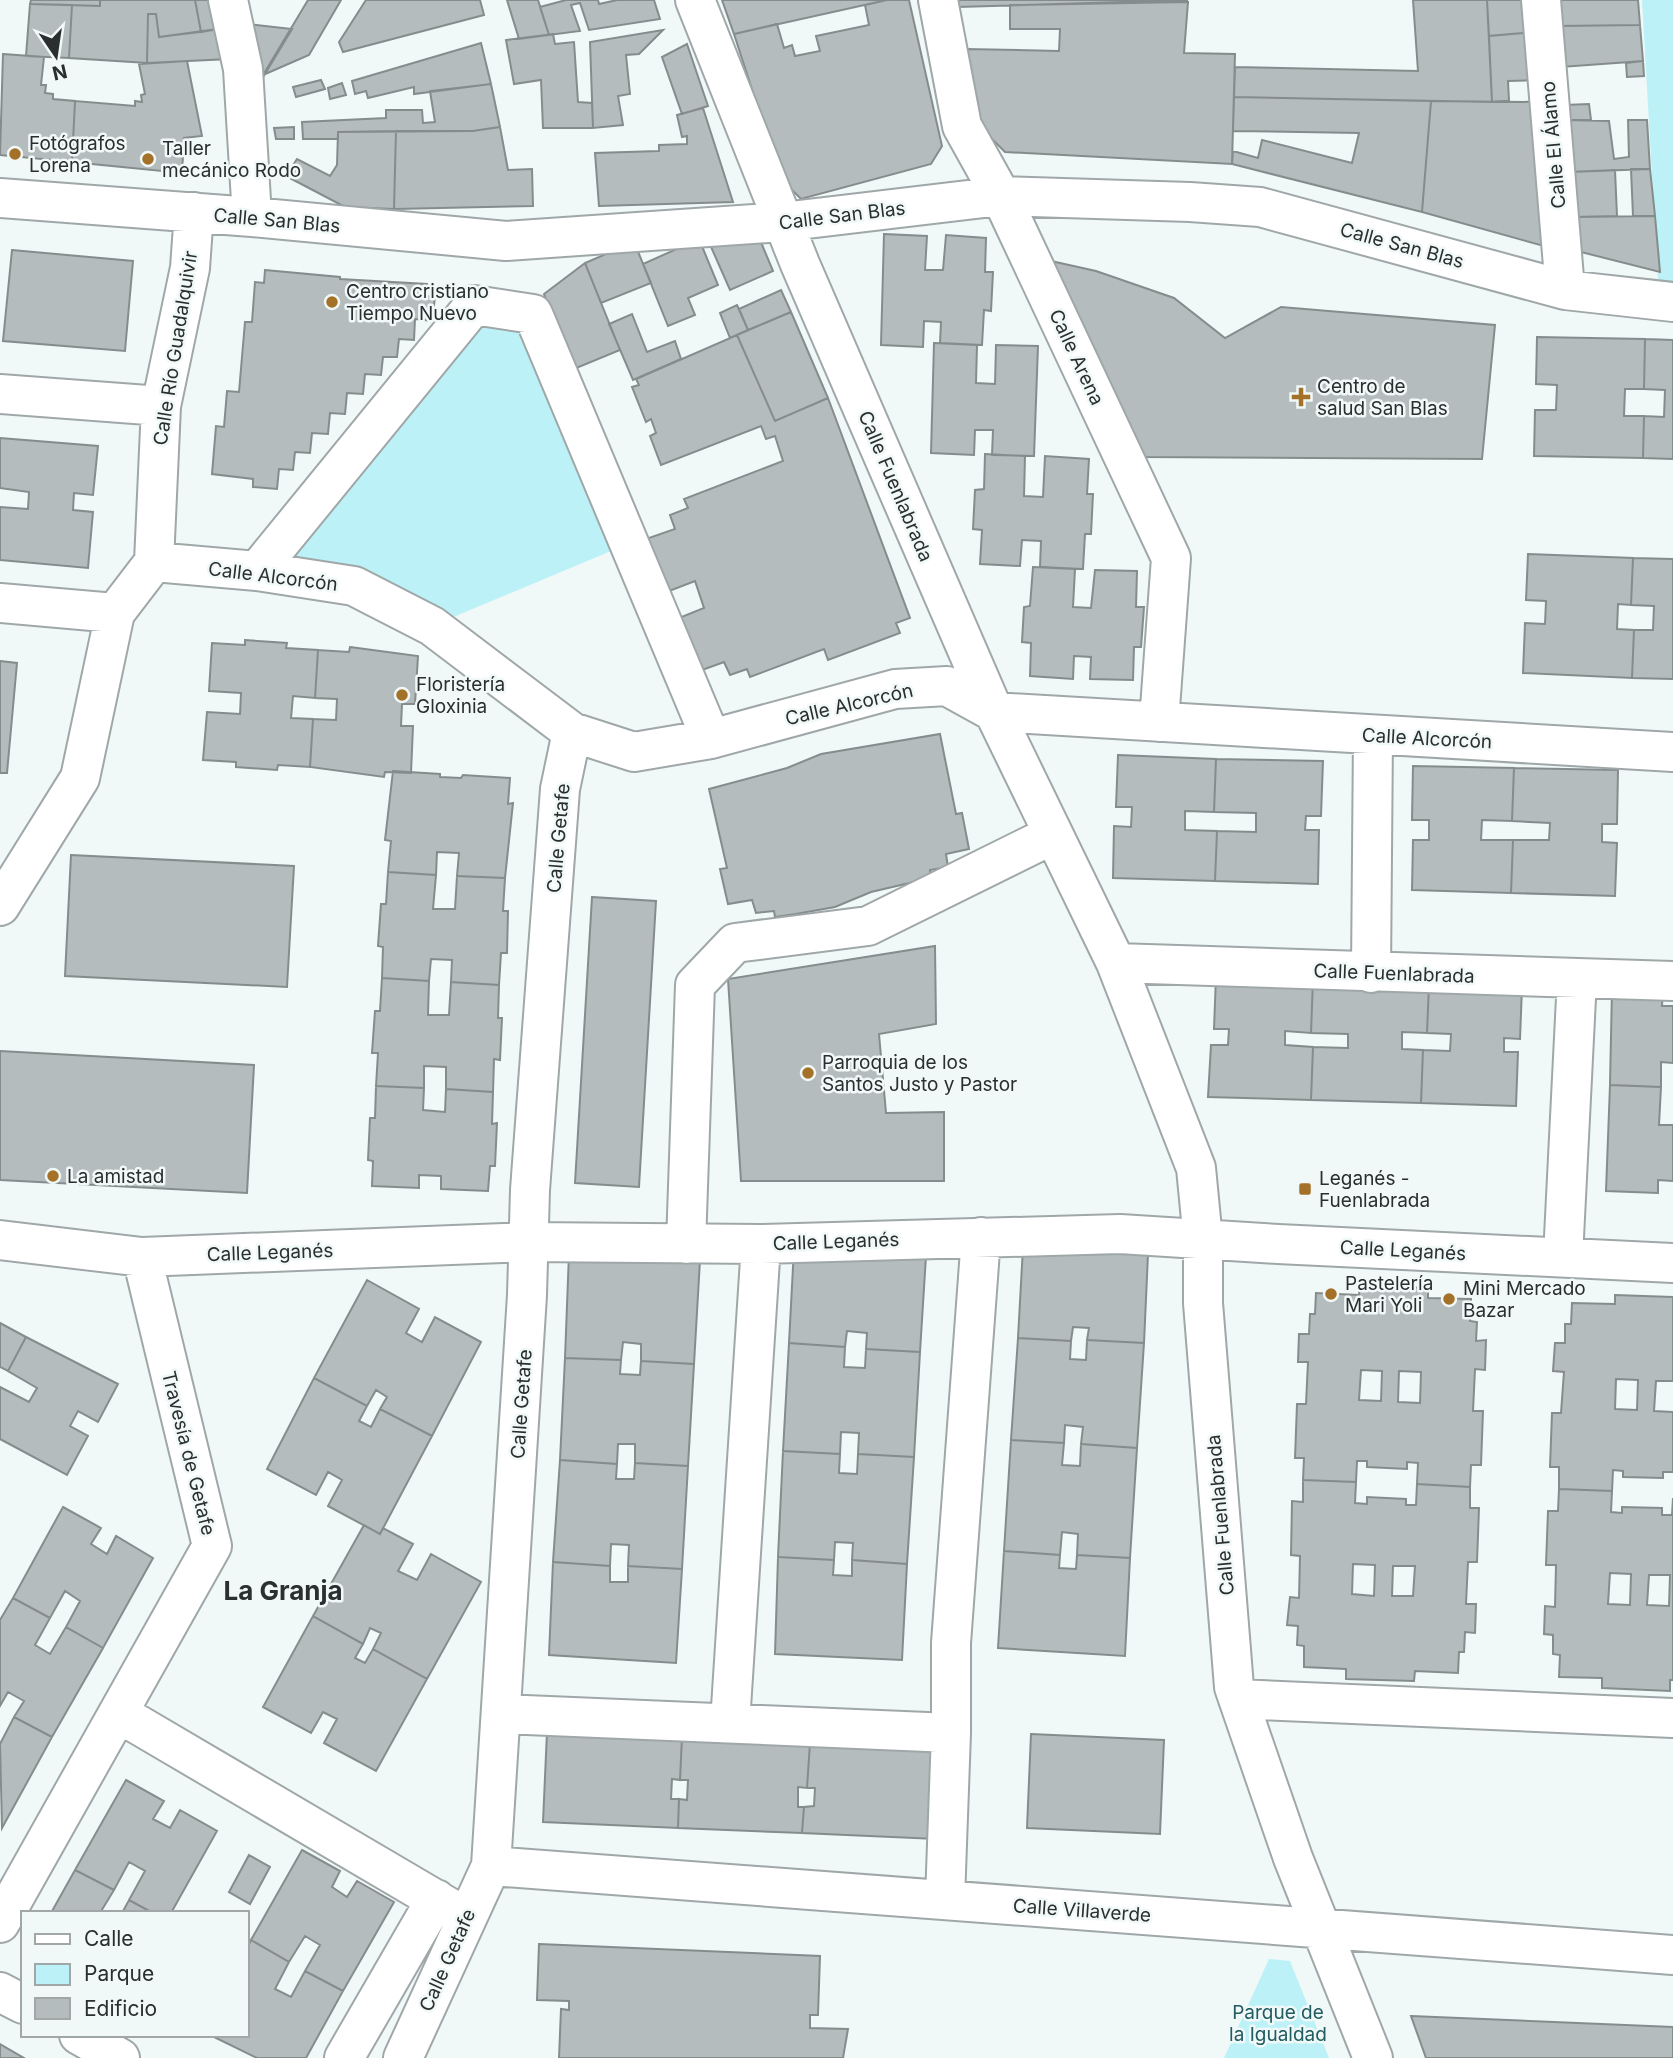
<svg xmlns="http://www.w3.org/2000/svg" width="1673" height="2058" viewBox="0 0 1673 2058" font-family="Inter,sans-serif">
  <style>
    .green { fill: #bcf2f7 }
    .building { fill: #b5bcbd; stroke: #858c8c; stroke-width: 2; fill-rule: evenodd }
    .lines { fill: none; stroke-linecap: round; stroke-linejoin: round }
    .minor-casing { stroke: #a0a7a8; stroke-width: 42 }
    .minor { stroke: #fff; stroke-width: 38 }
    .poi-dot { fill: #a47129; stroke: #f0f8f8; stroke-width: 2.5 }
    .labels { text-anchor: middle; stroke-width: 5; stroke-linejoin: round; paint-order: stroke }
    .poi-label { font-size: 19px; fill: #2b2e2e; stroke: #f0f8f8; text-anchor: start }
    .street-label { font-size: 19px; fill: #2b2e2e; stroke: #f0f8f8 }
    .park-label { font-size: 19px; fill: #215c61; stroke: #f0f8f8 }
    .district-label { font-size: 26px; font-weight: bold; fill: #2a3030; stroke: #f0f8f8 }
  </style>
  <rect width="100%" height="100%" fill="#f0f8f8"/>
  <path class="green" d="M1642,0H1673V282L1658,281Z
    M474,305L533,314L630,543L432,626L257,571Z
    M1269,1959L1290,1961L1329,2058H1224Z"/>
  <path class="building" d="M31,0H100V6L30,4Z
    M100,0H195L201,32L159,37L156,14H148L147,63L69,58L72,5L100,6Z
    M195,0H219L224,28L201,32Z
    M308,0H341L309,55L263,75Z
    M366,0H480L484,15L343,52L339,42Z
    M507,0H538L549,35L519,39Z
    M566,0H598L599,4L617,0H654L660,19L589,30L580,3L571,5L580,31L549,35L540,7Z
    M722,0H887L734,34Z
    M887,0H909L942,146L931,164L801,199L781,179L734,34L777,24L784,48L792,45L795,56L820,51L816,36L869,25L865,5Z
    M957,0H1188L958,7Z
    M1413,0H1487L1492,102L1234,97L1235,67L1418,71Z
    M1487,0H1531L1533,32L1489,36Z
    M1556,0H1638L1640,25L1558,26Z
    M1188,2L1184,53L1235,54L1232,164L1005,152L982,129L966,49L1059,51L1060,29H1010V5Z
    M30,4L72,5L69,58L26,56Z
    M148,14H156L159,37L224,28L229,59L147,63Z
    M247,24L292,29L262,79Z
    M1640,25L1643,61L1561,67L1558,26Z
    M663,30L639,54L626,55L630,94L618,96L623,125L593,128L590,42Z
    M1533,32L1537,80L1508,81L1509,101L1492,102L1489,36Z
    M553,34L555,44L574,42L578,102L592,103L593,128H543L541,80L514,84L506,40Z
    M481,43L491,84L414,94V87L368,98L366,91L355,94L352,81Z
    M687,44L708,106L682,114L662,57Z
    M3,54L44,57L41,85H46L45,93L53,94V99L75,101L72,162L0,155Z
    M187,61L202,136L184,138L182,173L72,162L75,101L135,106V101L142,102L141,95L145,94L139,64Z
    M1643,61L1644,76L1627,77L1626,63Z
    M321,80L325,89L296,97L293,87Z
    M342,83L346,95L330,99L328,88Z
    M491,84L500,127L473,131L338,132V139H303L302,122L386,118V110H422L423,123L435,122L430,91Z
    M1234,97L1431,101L1422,212L1232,164L1233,151L1258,158L1262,140L1352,163L1359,133L1233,131Z
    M1431,101L1539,102L1551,248L1422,212Z
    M1589,104L1591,120H1565L1564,105Z
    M703,108L733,202L599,206L595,153L659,151V145L687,144V136L682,137L677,115Z
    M1565,120L1609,121L1614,159L1629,157L1628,120H1647L1650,169L1569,172Z
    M294,127V139H276L274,128Z
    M500,127L508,170L532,169L533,206L394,209L396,131H473Z
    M396,131L394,209L345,207L286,176L297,159L330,176L337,165L338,132Z
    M1631,169H1650L1655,216H1633Z
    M1615,170L1617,216L1573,217L1569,172Z
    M1655,216L1660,272L1577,251L1573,217Z
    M884,234L927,236L925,270H943L946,235L986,238L985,272H993L991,311L984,310L982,345L940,343L941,322L924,321L923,347L881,345Z
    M758,235L773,271L730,290L708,240Z
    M699,239L718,285L688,298L695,315L668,326L643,264Z
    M634,242L651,283L601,303L585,263Z
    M12,250L133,261L125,351L3,341Z
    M1051,261L1096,271L1174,298L1225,338L1281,307L1495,325L1482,459L1140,457Z
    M585,263L620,350L574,369L544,294Z
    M265,270L340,277V279L427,284V296L435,297L432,321L415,319L414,340L399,339L397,357H383L381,375L365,374L363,394L347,393L345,414L330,413L328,434L312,433L310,453L295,452L293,470L279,469L277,489L253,487V479L212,474L216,426L224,427L227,391L239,392L245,322H252L255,282L264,283Z
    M781,290L791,312L748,330L739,309Z
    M737,305L748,330L730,338L720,313Z
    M791,312L828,398L775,421L737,335Z
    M632,314L647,352L675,341L681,359L633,380L609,324Z
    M737,335L775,421L828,398L910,618L896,623L900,633L828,660L824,649L750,677L747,669L730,675L724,662L694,673L674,620L704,608L695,581L664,593L643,540L675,529L670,515L688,508L684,499L783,461L775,436L766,439L761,426L661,465L650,436L656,433L651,419L646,422L632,387L639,385L636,379Z
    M1537,337L1645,339L1644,389H1625L1624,416H1644L1643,458L1534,456L1535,410H1556L1557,385L1536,384Z
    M1645,339L1673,340V459L1643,458L1644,416L1664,417L1665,390L1644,389Z
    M934,343L977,345L976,383L995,384L996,345L1038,346L1034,456L992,455L993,430H975L974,455L931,453Z
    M0,438L98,446L93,495L74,493L73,510L93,512L88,568L0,560V507L28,509L29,492L0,488Z
    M985,454L1025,456L1024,496L1043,497L1045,456L1089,459L1087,494H1093L1091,534H1085L1083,569L1040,567L1041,541L1022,540L1020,566L980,564L982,530L973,529L975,490L984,489Z
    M1528,554L1633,558L1631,605L1618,604L1617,629L1634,630L1632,678L1523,673L1525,623L1545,624L1546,601L1526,600Z
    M1633,558L1673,559V679L1632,678L1634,630H1653L1654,606L1631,605Z
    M1033,567L1075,569L1073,607L1091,608L1095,570L1137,571L1136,607H1144L1141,647H1134L1133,680L1090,679L1091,657L1074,656L1073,679L1030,676L1031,643L1022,642L1024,607L1030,606Z
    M245,640L287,643L286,648L318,650L315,698L293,696L291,718L313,719L310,767L278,765L277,770L236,767V762L203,760L207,712L240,714L241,693L209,691L212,643L245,645Z
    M350,647L418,656L415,704H402L401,726H413L411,773L385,772L384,777L310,767L313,719L336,720L337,699L315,698L318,650L349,652Z
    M0,661L17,663L7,773H0Z
    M940,734L956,814L962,813L969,849L946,854L948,867L930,870L931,878L871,892L835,907L796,914L775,917L774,911L756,913L752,900L728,904L720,869L727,868L709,789L787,768L821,754Z
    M1118,755L1216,759L1214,812L1185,811V830L1217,831L1215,881L1113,878L1114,826L1131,827L1132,807H1116Z
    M1216,759L1323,761L1321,816H1306L1305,830H1319L1318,884L1215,881L1217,831L1256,832V813L1214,812Z
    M1413,766L1514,768L1512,821L1482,820L1481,840H1513L1511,893L1412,890L1413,840H1429V820H1412Z
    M1514,768L1618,770L1617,824H1602V842L1617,843L1615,896L1511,893L1513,840H1549L1550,823L1512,821Z
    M393,771L440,774V777L461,778L463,775L510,778L508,804L513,803L505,878L457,876L459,853L437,852L436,875L388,872L391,841L385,840Z
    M71,855L294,866L287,987L65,976Z
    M388,872L436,875L433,909H455L457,876L505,878L503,911H508L507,953H501L499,985L451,982L452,960L431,959L429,981L382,978L383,947L378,946L381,904H386Z
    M592,897L656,901L639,1187L575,1183Z
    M935,946L936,1024L879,1034L886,1113L944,1112V1181H741L728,979Z
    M1216,976L1313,979L1311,1033L1285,1031V1045L1313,1047L1311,1100L1208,1097L1211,1045H1228L1229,1029H1214Z
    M382,978L429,981L428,1015H449L451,982L499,985L498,1018H502L500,1060L494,1059L493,1092L446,1089V1067L424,1066V1088L376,1086L378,1053H372L375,1011H380Z
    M1313,979L1429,985L1427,1033L1402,1032V1049L1423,1050L1421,1103L1311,1100L1313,1047L1348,1048V1034L1311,1033Z
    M1429,985L1522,987L1520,1039L1504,1038V1052H1518L1516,1106L1421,1103L1423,1050L1450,1051L1451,1034L1427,1033Z
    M1612,989L1663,990L1662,1006H1673V1063L1661,1062V1087L1610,1085Z
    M0,1051L254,1065L247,1193L0,1180Z
    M1610,1085L1661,1087L1659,1125H1673V1181L1658,1180V1193L1606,1191Z
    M376,1086L424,1088L423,1110L445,1112L446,1089L493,1092L492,1124L497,1123L495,1166H490L488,1191L441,1189V1176L419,1175V1188L372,1186L373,1161L368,1160L370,1118H375Z
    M1023,1247L1148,1254L1144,1343L1087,1340L1089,1328L1073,1327L1071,1341L1018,1338Z
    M794,1248L926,1256L920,1352L866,1349L867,1333L847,1331L845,1347L789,1343Z
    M569,1253L700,1260L694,1364L641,1361V1344L623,1342L621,1360L565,1358Z
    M367,1280L419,1309L406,1333L422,1342L435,1317L481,1342L432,1436L380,1409L387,1397L376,1390L367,1406L314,1378Z
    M1360,1285L1428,1288V1298L1471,1299L1470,1321L1477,1322L1476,1341L1486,1340L1485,1370L1475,1369L1473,1411H1483L1481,1465H1471L1470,1487L1417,1484L1418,1463L1407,1462V1469L1367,1467V1461H1357L1356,1482L1303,1480L1304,1458H1295L1297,1404H1306L1308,1362H1298L1299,1334H1309L1310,1314H1315L1316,1293L1359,1295ZM1361,1370L1382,1371L1381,1401L1359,1400ZM1399,1371L1421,1372L1420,1403L1398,1402Z
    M1615,1295L1673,1297V1381H1656L1654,1411L1673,1412V1472H1663V1478L1623,1477V1471L1613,1470L1612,1491L1559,1489V1467H1550L1552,1413H1561L1564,1372L1553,1371L1555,1343H1565V1324H1571L1572,1303L1615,1304ZM1616,1379L1638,1380L1637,1410L1615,1409Z
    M0,1323L26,1337L8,1371L0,1367Z
    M26,1337L118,1384L98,1422L78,1411L70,1426L88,1436L67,1475L0,1439V1387L29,1402L37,1388L8,1371Z
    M1018,1338L1071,1341L1070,1359L1086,1360L1087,1340L1144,1343L1137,1448L1081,1444L1083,1427L1065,1425L1064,1443L1011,1440Z
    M789,1343L845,1347L844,1367L865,1368L866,1349L920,1352L914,1457L858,1454L859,1433L841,1432L840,1454L783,1451Z
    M565,1358L621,1360L620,1374L640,1375L641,1361L694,1364L688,1466L635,1463V1444H618L617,1464L560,1460Z
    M314,1378L367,1406L359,1421L371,1427L380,1409L432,1436L380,1534L328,1506L342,1480L328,1472L316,1495L267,1469Z
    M1011,1440L1064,1443L1062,1465L1080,1466L1081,1444L1137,1448L1130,1558L1077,1555L1078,1534L1062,1532L1060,1555L1004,1551Z
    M783,1451L840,1454L839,1473L857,1474L858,1454L914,1457L907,1564L852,1560L853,1543L835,1542L834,1560L778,1557Z
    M560,1460L617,1464L616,1479H634L635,1463L688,1466L682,1569L628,1566L629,1545L611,1544L610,1566L553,1562Z
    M1303,1480L1356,1482L1355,1503L1367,1504V1497L1406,1499V1505H1416L1417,1484L1470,1487V1508H1479L1477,1562H1468L1466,1604H1476L1475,1633L1465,1632L1464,1652H1459L1458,1673L1415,1671L1414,1681L1346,1679V1669L1304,1667V1646L1297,1645L1298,1626L1287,1625L1290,1597L1299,1598L1300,1556L1291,1555L1292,1501L1303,1502ZM1353,1564L1375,1565L1374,1596L1352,1594ZM1393,1566H1415L1413,1596H1392Z
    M1559,1489L1612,1491L1611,1512L1622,1513V1507L1662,1508V1515H1672L1673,1498V1680H1670V1691L1602,1688V1678L1559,1677L1560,1655L1553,1654V1635L1544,1634L1545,1606L1555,1607L1556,1565H1546L1548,1511H1558ZM1610,1573L1631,1574L1630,1605L1608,1604ZM1649,1575H1670L1669,1606L1647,1605Z
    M63,1507L101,1528L91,1544L107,1554L116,1536L153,1558L103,1648L66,1627L80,1601L65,1591L50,1618L13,1598Z
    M364,1525L380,1534L383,1528L413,1544L398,1571L417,1580L431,1554L481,1582L427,1679L373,1649L381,1633L370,1628L363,1644L313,1616Z
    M1004,1551L1060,1555L1059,1568L1076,1569L1077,1555L1130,1558L1125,1656L998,1648Z
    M778,1557L834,1560L833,1575L852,1576V1560L907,1564L902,1660L775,1654Z
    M553,1562L610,1566V1582H628V1566L682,1569L676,1663L549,1655Z
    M13,1598L50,1618L35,1645L50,1654L66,1627L103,1648L52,1737L14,1717L24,1701L8,1692L0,1706V1620Z
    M313,1616L363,1644L355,1658L365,1663L373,1649L427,1679L376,1771L324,1743L337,1719L323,1712L311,1733L263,1707Z
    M14,1717L52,1737L2,1828L0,1744Z
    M547,1732L682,1737L680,1780L672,1779L671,1799H679L678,1828L543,1822Z
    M1031,1734L1164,1740L1160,1834L1027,1828Z
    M682,1737L810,1743L807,1788L798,1787V1807H804L802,1833L678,1828L679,1799L687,1800L688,1780H680Z
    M810,1743L939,1747L936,1839L802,1833L804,1807L814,1806L815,1788H807Z
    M126,1780L164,1801L153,1819L170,1828L180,1810L217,1831L171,1913H153L129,1900L145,1871L129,1862L114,1890L75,1870Z
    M302,1850L340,1871L332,1887L347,1897L357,1881L394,1902L343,1991L305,1971L320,1945L305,1936L289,1962L251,1940Z
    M249,1855L270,1867L250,1904L229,1892Z
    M75,1870L114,1890L100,1913H51Z
    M129,1900L153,1913H122Z
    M251,1940L289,1962L275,1989L291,1997L305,1971L343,1991L306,2058H257L210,2035H247V1949Z
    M539,1944L820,1956L818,2015H810V2028L848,2029L843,2058H559L561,2009L569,2010V2001L537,2000Z
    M1411,2016L1673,2027V2058H1426Z
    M0,2044L24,2058H0Z"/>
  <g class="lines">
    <g class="minor-casing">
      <path id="minor" d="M228,0L243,69L252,217
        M695,0L800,264L994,712L1116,963L1196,1168L1203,1240V1303L1234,1687L1293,1858L1373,2058
        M938,0L962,126L1001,196L1171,558L1159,722
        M1541,0L1565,290
        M0,198L252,217L506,241L782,222L1001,196L1190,202L1260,207L1565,290L1673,302
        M0,394L161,406
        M154,562L257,571L354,586L432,626L572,732L634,752L711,739L895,689L947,686L994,712L1673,752
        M257,571L474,305L533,314L711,739
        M0,603L115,613
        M0,906L80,778L115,613L154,562L161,406L190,268L194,212
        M1116,963L1673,981
        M1371,973L1373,735
        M0,1240L142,1257L529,1242L761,1244L1120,1234L1278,1244L1673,1263
        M686,1244L695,985L735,943L868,926L1052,835
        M1563,1257L1577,978
        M1238,1699L1673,1718
        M120,1714L467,1918
        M502,1714L951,1733V1643L981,1237
        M730,1723L761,1244
        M491,1866L1673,1955
        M945,1900L951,1733
        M0,1923L212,1546L142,1257
        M0,1992L23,2004
        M79,2035L120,2058
        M344,2058L436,1899
        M403,2058L491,1866L527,1295L530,1190L560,789L572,732"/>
    </g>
    <use href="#minor" class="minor"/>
  </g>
  <g class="poi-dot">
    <circle cx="15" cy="154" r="7"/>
    <circle cx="148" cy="159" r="7"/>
    <circle cx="332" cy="302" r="7"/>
    <path d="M1297.5 386.5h7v7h7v7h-7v7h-7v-7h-7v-7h7z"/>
    <circle cx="402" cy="695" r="7"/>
    <circle cx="808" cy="1073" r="7"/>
    <circle cx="53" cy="1176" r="7"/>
    <rect x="1298" y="1182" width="14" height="14" rx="3.5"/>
    <circle cx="1331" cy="1294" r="7"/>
    <circle cx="1449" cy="1299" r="7"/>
  </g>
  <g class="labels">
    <g class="poi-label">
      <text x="29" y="150">Fotógrafos<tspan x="29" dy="22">Lorena</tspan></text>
      <text x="162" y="155">Taller<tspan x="162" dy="22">mecánico Rodo</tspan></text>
      <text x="346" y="298">Centro cristiano<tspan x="346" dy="22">Tiempo Nuevo</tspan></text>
      <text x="1317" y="393">Centro de<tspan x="1317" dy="22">salud San Blas</tspan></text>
      <text x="416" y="691">Floristería<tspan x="416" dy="22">Gloxinia</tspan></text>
      <text x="822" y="1069">Parroquia de los<tspan x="822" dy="22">Santos Justo y Pastor</tspan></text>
      <text x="67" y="1183">La amistad</text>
      <text x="1319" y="1185">Leganés -<tspan x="1319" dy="22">Fuenlabrada</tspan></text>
      <text x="1345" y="1290">Pastelería<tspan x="1345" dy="22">Mari Yoli</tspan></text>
      <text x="1463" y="1295">Mini Mercado<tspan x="1463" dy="22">Bazar</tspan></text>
    </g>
    <g class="street-label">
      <text transform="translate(1553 145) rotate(-95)" y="7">Calle El Álamo</text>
      <text transform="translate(842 215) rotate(-7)" y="7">Calle San Blas</text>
      <text transform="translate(277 220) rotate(5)" y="7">Calle San Blas</text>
      <text transform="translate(1402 245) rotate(15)" y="7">Calle San Blas</text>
      <text transform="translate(175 348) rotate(-81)" y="7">Calle Río Guadalquivir</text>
      <text transform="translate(1077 357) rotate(65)" y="7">Calle Arena</text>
      <text transform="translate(896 486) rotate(67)" y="7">Calle Fuenlabrada</text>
      <text transform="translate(273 576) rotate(7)" y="7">Calle Alcorcón</text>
      <text transform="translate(849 704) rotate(-13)" y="7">Calle Alcorcón</text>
      <text transform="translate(1427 738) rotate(3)" y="7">Calle Alcorcón</text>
      <text transform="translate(558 838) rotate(-85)" y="7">Calle Getafe</text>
      <text transform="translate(1394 973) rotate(2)" y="7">Calle Fuenlabrada</text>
      <text transform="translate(836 1241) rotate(-2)" y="7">Calle Leganés</text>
      <text transform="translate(1403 1250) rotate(3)" y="7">Calle Leganés</text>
      <text transform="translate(270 1252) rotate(-2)" y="7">Calle Leganés</text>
      <text transform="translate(521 1404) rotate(-86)" y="7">Calle Getafe</text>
      <text transform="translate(189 1453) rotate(76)" y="7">Travesía de Getafe</text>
      <text transform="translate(1220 1515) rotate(-95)" y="7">Calle Fuenlabrada</text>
      <text transform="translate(1082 1910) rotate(4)" y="7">Calle Villaverde</text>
      <text transform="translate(447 1960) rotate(-66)" y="7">Calle Getafe</text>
    </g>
    <g class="park-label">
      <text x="1278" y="2019">Parque de<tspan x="1278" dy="22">la Igualdad</tspan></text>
    </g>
    <g class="district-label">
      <text x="283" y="1600">La Granja</text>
    </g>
  </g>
  <rect x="21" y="1911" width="228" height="126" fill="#f0f8f8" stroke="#a1a7a7" stroke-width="2"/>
  <rect x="35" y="1934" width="35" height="10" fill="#ffffff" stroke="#a1a7a7" stroke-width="2"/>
  <text x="84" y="1946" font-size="21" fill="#2b2e2e">Calle</text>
  <rect x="35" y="1964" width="35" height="21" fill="#bcf2f7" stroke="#a1a7a7" stroke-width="2"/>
  <text x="84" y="1981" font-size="21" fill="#2b2e2e">Parque</text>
  <rect x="35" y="1998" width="35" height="21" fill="#b5bcbd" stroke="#a1a7a7" stroke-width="2"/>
  <text x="84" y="2016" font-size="21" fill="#2b2e2e">Edificio</text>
  <g transform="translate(56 56) rotate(167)" stroke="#f0f8f8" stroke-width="5" paint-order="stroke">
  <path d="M0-5L12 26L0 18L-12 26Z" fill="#2b2e2e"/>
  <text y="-10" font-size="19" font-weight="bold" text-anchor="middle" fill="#2b2e2e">N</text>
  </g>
</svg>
